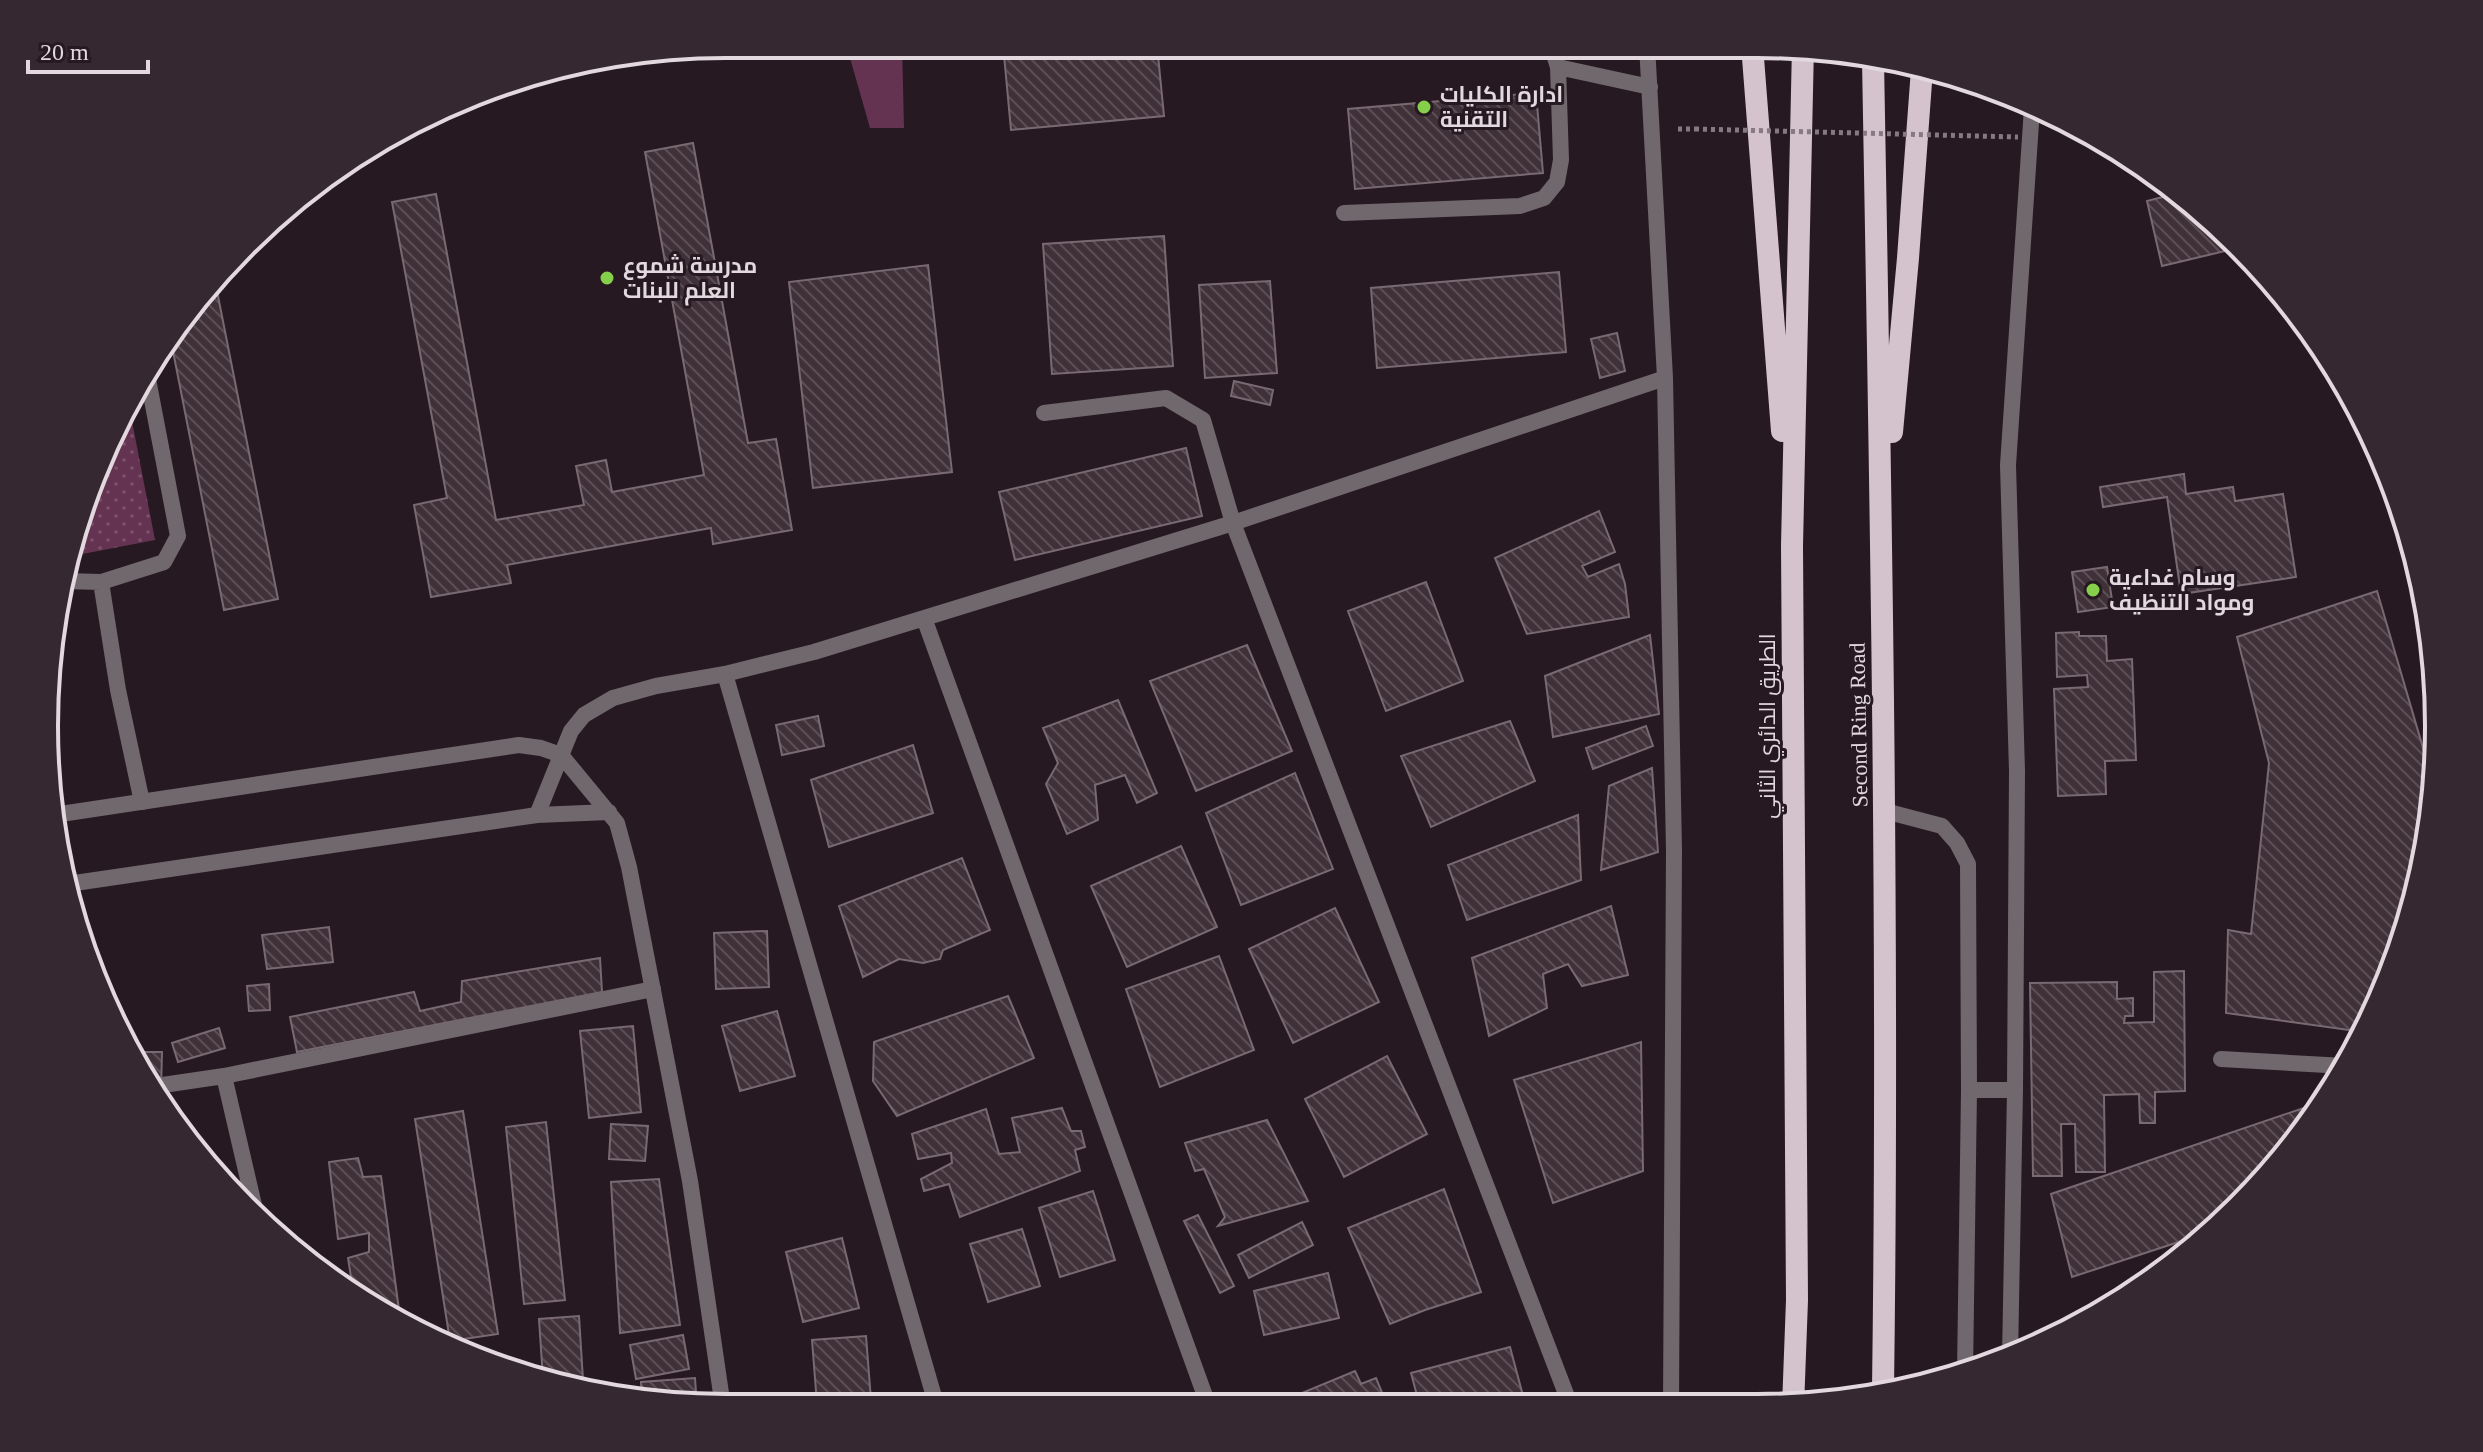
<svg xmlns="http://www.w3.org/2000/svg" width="2483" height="1452" viewBox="0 0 2483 1452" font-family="'Times New Roman',Cairo,serif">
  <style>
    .grass { fill: #643351 }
    .park { fill: url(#park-dots) }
    .building { fill: url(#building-back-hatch); stroke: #796972; stroke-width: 2 }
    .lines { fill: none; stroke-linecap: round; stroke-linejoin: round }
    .path { stroke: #867a80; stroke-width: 5; stroke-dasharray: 4 4; stroke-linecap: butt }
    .service { stroke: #70686c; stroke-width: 16 }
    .minor { stroke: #70686c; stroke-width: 16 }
    .tertiary { stroke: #70686c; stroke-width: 16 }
    .trunk { stroke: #d4c2cc; stroke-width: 22 }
    .path-bridge { stroke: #867a80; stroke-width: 5; stroke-dasharray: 4 4; stroke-linecap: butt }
    .poi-dot { fill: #86cf4b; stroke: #271921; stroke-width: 3 }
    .labels { text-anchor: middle; stroke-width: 6; stroke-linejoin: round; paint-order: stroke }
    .poi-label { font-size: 22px; font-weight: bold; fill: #e2d8dd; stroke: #271921; text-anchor: start }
    .street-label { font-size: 22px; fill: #e2d8dd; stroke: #271921 }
    .rim { fill: none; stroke: #e2d8dd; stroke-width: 4 }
  </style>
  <defs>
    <pattern id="park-dots" width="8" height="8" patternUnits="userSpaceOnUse" patternTransform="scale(2)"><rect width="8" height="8" fill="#643351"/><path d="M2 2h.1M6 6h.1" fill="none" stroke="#7a506a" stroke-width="1.8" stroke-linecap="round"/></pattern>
    <pattern id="building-back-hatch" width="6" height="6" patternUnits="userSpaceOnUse" patternTransform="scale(2)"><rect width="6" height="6" fill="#403139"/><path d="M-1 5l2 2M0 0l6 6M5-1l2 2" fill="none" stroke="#5b4e55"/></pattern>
  </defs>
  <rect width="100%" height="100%" fill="#271921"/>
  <path class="grass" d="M846,44H902L904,128H870Z"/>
  <path class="park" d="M130,411L155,540L67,557V549Z"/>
  <path class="building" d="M1003,44L1157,45L1164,116L1011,130Z
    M1536,93L1543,173L1355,189L1348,109Z
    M693,143L748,443L776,439L792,530L713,544L711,528L507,565L511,583L431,597L414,505L447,498L392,202L436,194L496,520L584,505L576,466L606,460L612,492L704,475L645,152Z
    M2178,193L2239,243L2242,247L2162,266L2147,201Z
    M1164,236L1173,366L1052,374L1043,244Z
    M928,265L952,472L813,488L789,282Z
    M1559,272L1566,352L1377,368L1371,288Z
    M1270,281L1277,373L1205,378L1199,285Z
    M216,286L278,599L224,610L170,336Z
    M1617,333L1625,371L1600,378L1591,339Z
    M1234,381L1273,390L1270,405L1231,396Z
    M1186,448L1202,516L1015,560L999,492Z
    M2184,474L2186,494L2233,487L2235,501L2283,494L2296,577L2181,594L2167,497L2103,507L2100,487Z
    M1599,511L1615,552L1582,566L1588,577L1619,564L1625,584L1629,617L1527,634L1495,558Z
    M2107,567L2113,607L2078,612L2072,572Z
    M1426,582L1463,681L1386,711L1348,611Z
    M2377,591L2433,782L2426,859L2387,987L2363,1032L2226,1013L2228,930L2251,934L2269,763L2237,637Z
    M2079,632V636H2106L2107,661L2132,659L2136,760L2105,761L2106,794L2058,796L2054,689L2088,687L2087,675L2057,677L2056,633Z
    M1650,635L1659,714L1553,737L1545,676Z
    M1247,645L1292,751L1196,791L1150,681Z
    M1118,700L1157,793L1137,803L1125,775L1095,785L1098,820L1067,834L1046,784L1058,763L1043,728Z
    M818,716L824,746L782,755L776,725Z
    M1510,721L1535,781L1431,827L1401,756Z
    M1646,726L1653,746L1593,769L1586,748Z
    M913,745L933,813L829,847L811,780Z
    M1652,768L1658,852L1601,870L1609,786Z
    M1295,773L1333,869L1241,905L1206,813Z
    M1578,815L1581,880L1467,920L1448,865Z
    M1181,846L1217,927L1127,967L1091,886Z
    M962,858L990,930L943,950L940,959L923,963L899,959L863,977L839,906Z
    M1611,906L1628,975L1582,986L1568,964L1543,974L1547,1008L1489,1036L1472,958Z
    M1335,908L1379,1002L1293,1043L1249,949Z
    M329,927L333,962L267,969L262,935Z
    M767,931L769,987L716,989L714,933Z
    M1219,956L1254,1050L1160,1087L1126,989Z
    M600,958L602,992L297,1052L290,1017L414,992L420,1011L461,1002L462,981Z
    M2184,971L2185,1091L2155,1092V1123H2140L2139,1094L2104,1095L2105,1172H2076L2075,1124H2061L2062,1176H2033L2030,983L2117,982V999L2133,998V1016H2125L2124,1023L2154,1022V972Z
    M269,984L270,1010L249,1011L247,986Z
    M1008,996L1034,1058L897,1116L873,1081L874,1042Z
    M777,1011L795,1076L740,1091L722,1026Z
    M633,1026L641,1112L589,1118L580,1031Z
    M219,1028L225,1048L178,1062L172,1043Z
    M1641,1042L1643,1171L1553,1203L1514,1080Z
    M137,1052H162L161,1090H158Z
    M1387,1056L1427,1134L1344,1177L1305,1099Z
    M2327,1100L2239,1209L2209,1232L2072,1277L2051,1194Z
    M1062,1108L1071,1131H1081L1085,1147L1075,1150L1080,1171L960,1217L949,1184L924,1191L921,1179L952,1163L951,1153L918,1159L912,1134L986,1109L999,1154L1020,1152L1012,1118Z
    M463,1111L498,1334L450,1341L415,1119Z
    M1267,1120L1308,1201L1218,1226L1225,1217L1204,1169L1195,1171L1185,1143Z
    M546,1122L565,1300L524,1304L506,1127Z
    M611,1124L648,1126L645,1161L609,1159Z
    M358,1158L363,1177L381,1176L399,1310L386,1312L354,1296L348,1258L369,1252V1233L338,1239L329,1162Z
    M659,1179L680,1325L620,1333L611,1182Z
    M1444,1189L1481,1292L1425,1310L1390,1324L1348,1228Z
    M1093,1191L1115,1260L1060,1277L1039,1208Z
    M1198,1215L1234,1286L1220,1293L1184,1221Z
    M1302,1222L1313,1245L1249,1278L1238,1255Z
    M1022,1229L1040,1286L988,1302L970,1244Z
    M842,1238L859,1308L803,1322L786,1252Z
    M1328,1273L1339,1318L1264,1335L1254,1291Z
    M579,1316L583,1380L557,1382L543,1379L539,1319Z
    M683,1335L689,1369L636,1379L630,1345Z
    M866,1336L871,1400L817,1404L812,1340Z
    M1510,1347L1526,1407H1420L1411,1373Z
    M1355,1371L1361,1384L1376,1378L1388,1407H1281L1280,1402Z
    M695,1378L697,1407H681L642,1399L641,1382Z"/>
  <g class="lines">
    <path class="path" d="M1678,129H1695"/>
    <path class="service" d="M1558,67L1650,87
      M1344,213L1520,206L1544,198L1557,182L1561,160L1558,67L1551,45
      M1044,413L1166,398L1203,420L1233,523
      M64,581L101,582L118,690L142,802
      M101,582L164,562L178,536L147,374
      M1885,811L1942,826L1957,843L1968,864L1969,1090L1965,1374
      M2221,1059L2345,1066
      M1969,1090H2015"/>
    <path class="minor" d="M1647,45L1665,378L1674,851L1671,1407
      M1233,523L1571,1407
      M924,618L1209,1407
      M725,674L937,1407
      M537,815L571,731L584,715L613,698L656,686L725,674L814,652L1233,523L1665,378
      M224,1076L254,1205
      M156,1086L224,1076L653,989
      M2010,1357L2015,1090L2017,771L2008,465L2032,108"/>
    <path class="tertiary" d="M54,815L519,745L541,748L561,755L617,823L629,867L690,1181L723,1407
      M68,884L537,815L609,812"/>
    <path class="trunk" d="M1752,45L1782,431
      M1873,60C1881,503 1889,947 1883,1390
      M1892,432L1908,258L1922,69
      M1793,1407L1797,1300L1792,546L1803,46"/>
    <path class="path-bridge" d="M1695,129L2018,137"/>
  </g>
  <g class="poi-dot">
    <circle cx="1424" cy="107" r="8"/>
    <circle cx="607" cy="278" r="8"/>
    <circle cx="2093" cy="590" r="8"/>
  </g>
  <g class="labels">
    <g class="poi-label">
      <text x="1440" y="102">ادارة الكليات<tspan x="1440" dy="25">التقنية</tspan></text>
      <text x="623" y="273">مدرسة شموع<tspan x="623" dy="25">العلم للبنات</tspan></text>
      <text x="2109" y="585">وسام غداءية<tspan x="2109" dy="25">ومواد التنظيف</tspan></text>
    </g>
    <g class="street-label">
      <text transform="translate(1858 725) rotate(-91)" y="8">Second Ring Road</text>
      <text transform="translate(1767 726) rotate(-90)" y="8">الطريق الدائري الثاني</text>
    </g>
  </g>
  <path d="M0 0H2483V1452H0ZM726 58H1757A668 668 0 0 1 2425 726V726A668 668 0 0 1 1757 1394H726A668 668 0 0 1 58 726V726A668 668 0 0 1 726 58Z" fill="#362830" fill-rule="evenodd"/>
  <path class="rim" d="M726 58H1757A668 668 0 0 1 2425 726V726A668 668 0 0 1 1757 1394H726A668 668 0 0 1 58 726V726A668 668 0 0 1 726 58Z"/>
  <path d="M28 60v12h120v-12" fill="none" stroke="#e2d8dd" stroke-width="4"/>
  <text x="40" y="60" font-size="24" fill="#e2d8dd" stroke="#271921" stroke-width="6" paint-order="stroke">20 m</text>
</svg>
